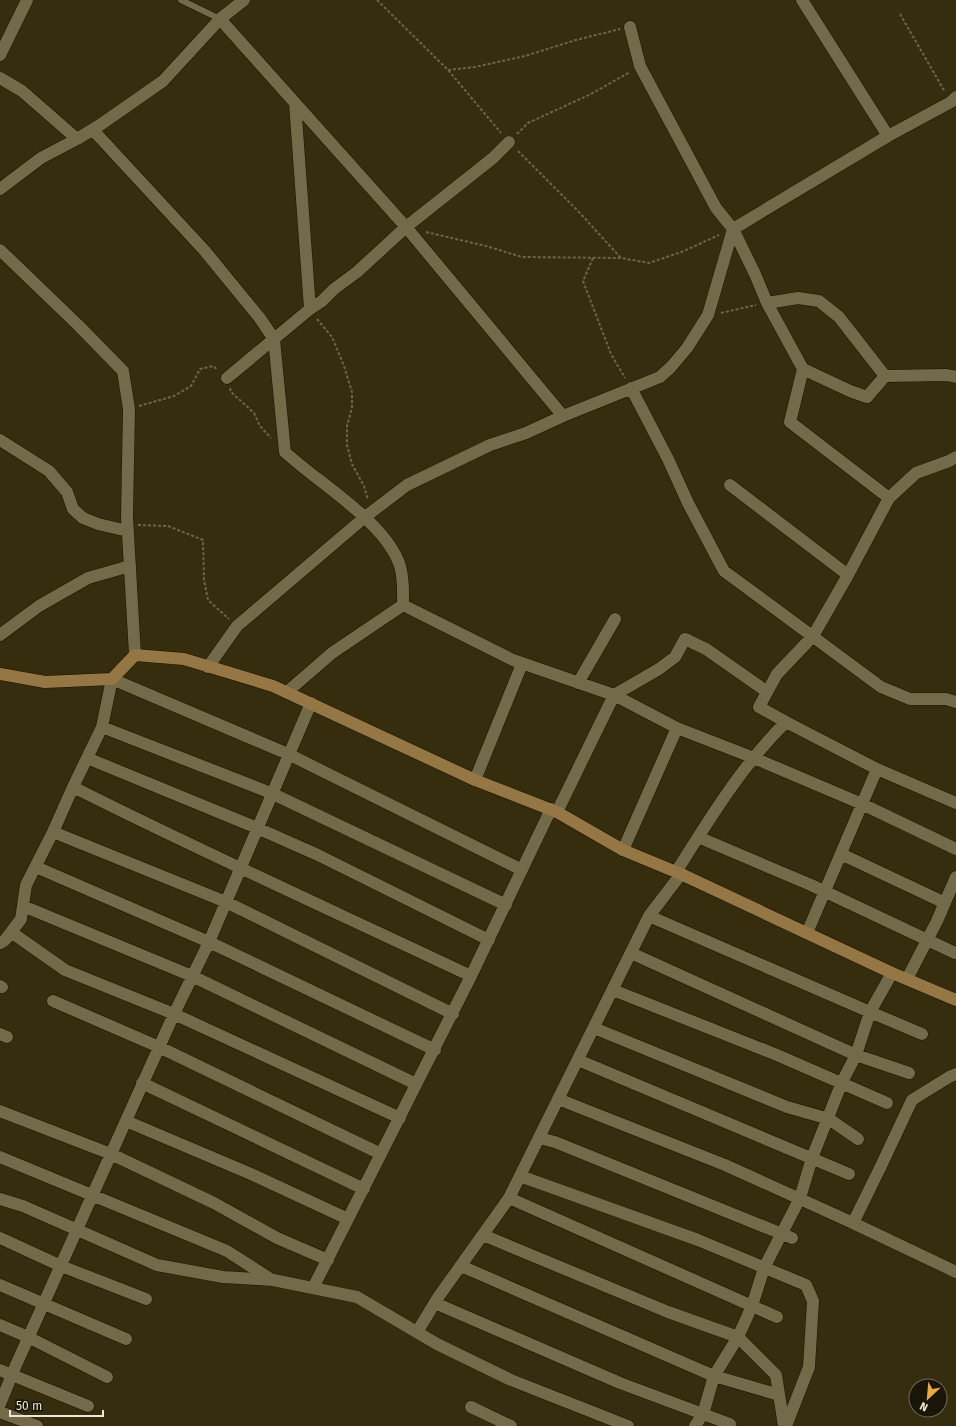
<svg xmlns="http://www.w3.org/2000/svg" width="956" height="1426" viewBox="0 0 956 1426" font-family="'Fira Sans',sans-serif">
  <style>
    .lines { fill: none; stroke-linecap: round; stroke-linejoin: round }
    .lane-casing { stroke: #1b1501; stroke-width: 7 }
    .street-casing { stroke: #1b1501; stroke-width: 13 }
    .secondary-casing { stroke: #1b1501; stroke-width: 13 }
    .path { stroke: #6c6549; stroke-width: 2; stroke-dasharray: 3 2; stroke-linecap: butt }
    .lane { stroke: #736a49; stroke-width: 6 }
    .street { stroke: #736a49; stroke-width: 12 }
    .secondary { stroke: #947744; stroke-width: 12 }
  </style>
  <rect width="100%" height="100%" fill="#352d0d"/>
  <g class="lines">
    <g class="lane-casing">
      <path id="lane" d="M181,0L220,19"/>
    </g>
    <g class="street-casing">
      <path id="street" d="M802,0L888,136
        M220,19L406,227L563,416
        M630,27L640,66L716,208L733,229L755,274L767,303L803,369L850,391L867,397L885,376
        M0,55L27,0
        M0,78L22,91L77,139
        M93,130L204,250L259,317L274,339L285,452C318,483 386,522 400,566C404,579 403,592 403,605
        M0,189L41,158L77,139L100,125L163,81L220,19L244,0
        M0,250L78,325L123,371L129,409L127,517L135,655
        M767,303L798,298L819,301L839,317L885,376L947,375L956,377
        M310,309L322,301L334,289L357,272L406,227L493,158L509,142
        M803,369L790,422L889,498
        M227,378L310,309L295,103
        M631,388L668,459L688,503L724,571L881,687L910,699H946L956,702
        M0,440L49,471L67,492L73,509L83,518L98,524L128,531
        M956,457L949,461L916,473L889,498L848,575L813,636L777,674L759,707L786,722L877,769L956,803
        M730,485L848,575
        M403,605L513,660L614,695L677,728L754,758L862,804L956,849
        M0,635L39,606L88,578L130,566
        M208,667L237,626L365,517L407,485L490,445L526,433L563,416L660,377L671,367L687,348L708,315L733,229L888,136L951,102L956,97
        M578,683L615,619
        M287,692L332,653L403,605
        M102,727L271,793L506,905
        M87,758L257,828L318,855L489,940
        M475,780L522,664
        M73,787C204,853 338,913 471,976
        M557,812L614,695L659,669L675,657L685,639L706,649L766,691
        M53,832L226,902L453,1014
        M698,837L811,885L955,953
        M623,850L677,728
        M841,854L945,903
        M36,867L209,942L435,1050
        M676,872C709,820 742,765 786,722
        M23,906L192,976L416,1084
        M649,916L870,1012L922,1034
        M11,932L65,970L174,1014L400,1118
        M807,933L877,769
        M0,943L5,940L21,919L26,885L53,832L73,787L102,727L112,679L288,754L522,870
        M631,953L856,1055L909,1073
        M907,979L937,921L956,877
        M0,986L2,987
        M613,990L777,1055L887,1103
        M53,1001L159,1047L381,1154
        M594,1028L787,1107L829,1119L858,1139
        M0,1034L7,1037
        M578,1060L849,1174
        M956,1074L949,1077L912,1100L881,1166L853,1223L956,1272
        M142,1083L364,1189
        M558,1099L725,1165L853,1223
        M0,1111L111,1154L214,1203L277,1238L328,1260
        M126,1121L251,1174L348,1219
        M539,1138L555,1142L792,1238
        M0,1157L227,1251L272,1280
        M520,1176L698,1240L806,1285L813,1301L809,1367L786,1426
        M509,1198L777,1317
        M0,1199L23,1206L157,1265L223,1277L273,1280L357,1297L437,1344L511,1380L628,1426
        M483,1235L668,1312L738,1337L776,1375L784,1426
        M0,1238L61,1266L146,1299
        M461,1266L714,1376L779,1395
        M0,1285L126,1339
        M313,1288L471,976L551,809
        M435,1303L620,1383L730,1424
        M0,1325L28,1337L107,1377
        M417,1332L439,1296L509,1198L649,916L681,874
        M0,1370L88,1406
        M0,1404L16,1365L174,1014L209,942L311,703
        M471,1407L511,1426
        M0,1412L37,1426
        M695,1426L703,1414L714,1376L738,1337L752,1306L764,1268L800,1198L812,1158L842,1082L856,1055L870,1012L892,973"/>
    </g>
    <g class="secondary-casing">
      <path id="secondary" d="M0,674L45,682L112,679L135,655L184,659L273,686L475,780L557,812L623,850L681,874L892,973L956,1000"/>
    </g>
    <path class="path" d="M377,0L448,70L501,133
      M900,14L945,92
      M448,70L475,67L525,56L576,40L620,29
      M517,134L528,123L591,94L630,72
      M518,151L579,212L621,258
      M426,232L486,246L522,257L621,258L649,263L684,251L719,235
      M593,258L583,281L611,354L625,378
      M721,313L756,305
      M317,319L332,337L344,366L352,392V408L347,426V445L352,464L364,486L368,500
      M230,388L231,392L254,413L260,426L271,438
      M139,406L174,396L191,386L200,369L213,366L218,370
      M138,525L168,526L203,540L204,580L208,600L229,619"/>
    <use href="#lane" class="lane"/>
    <use href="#street" class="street"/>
    <use href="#secondary" class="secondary"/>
  </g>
  <g transform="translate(928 1398) rotate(206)"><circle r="19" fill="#191508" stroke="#6d695a"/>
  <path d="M0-3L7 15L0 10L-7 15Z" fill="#eda83c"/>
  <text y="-6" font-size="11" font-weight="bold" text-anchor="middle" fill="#ece7d5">N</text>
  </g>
  <path d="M10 1410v6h93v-6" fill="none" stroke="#ece7d5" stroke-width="2"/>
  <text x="16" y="1410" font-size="12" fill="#ece7d5" stroke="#191508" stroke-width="3" paint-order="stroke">50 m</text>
</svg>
